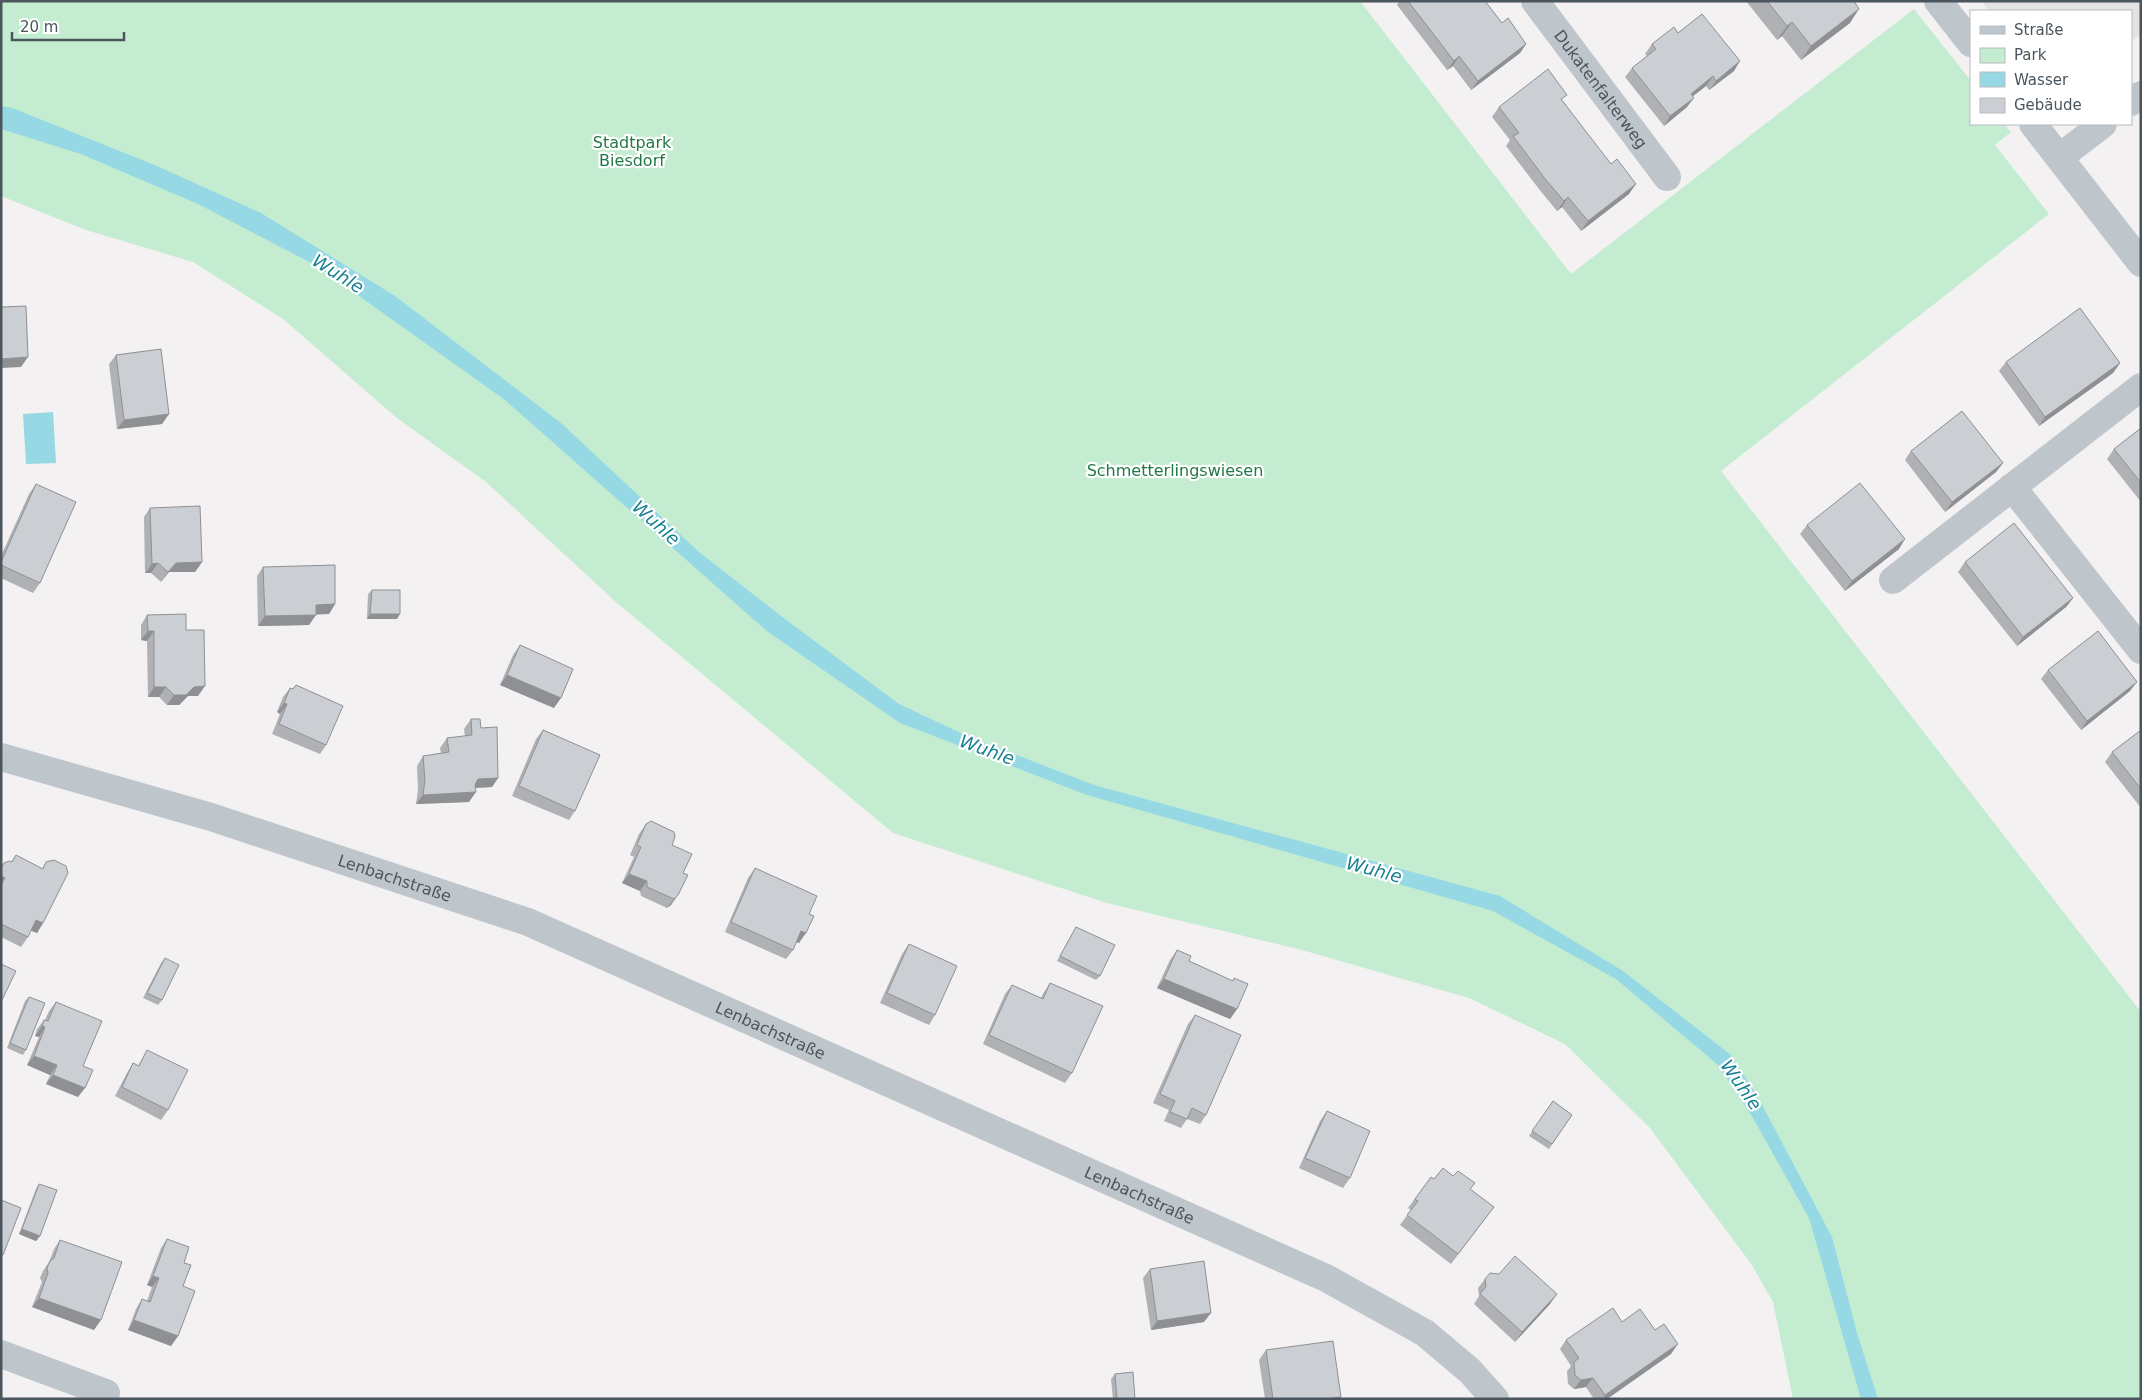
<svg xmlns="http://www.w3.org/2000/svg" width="2142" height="1400" viewBox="0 0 2142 1400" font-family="'DejaVu Sans',sans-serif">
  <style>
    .education { fill: #e4e2e2 }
    .green { fill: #c4ecd1 }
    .water { fill: #96d9e4 }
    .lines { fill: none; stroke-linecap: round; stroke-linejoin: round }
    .minor { stroke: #bec6cc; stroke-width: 28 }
    .wall { fill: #afb1b5 }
    .shaded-wall { fill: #8e9094 }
    .building { fill: #cbced3; stroke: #8e9094 }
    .labels { text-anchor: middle; stroke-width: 4.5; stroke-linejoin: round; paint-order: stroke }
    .street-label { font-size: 16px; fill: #4a555d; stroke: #fff }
    .park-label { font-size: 16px; fill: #217847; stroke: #fff }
    .water-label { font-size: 18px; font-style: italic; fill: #198092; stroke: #fff }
  </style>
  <rect width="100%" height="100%" fill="#f3f1f1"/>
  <path class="education" d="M1982,1H2141V34L2131,42V11H1989Z"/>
  <path class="green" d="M1,1H1360L1571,274L1914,9L1971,81V124H2004L2011,132L1995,145L2049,214L1721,471L2141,1012V1399H1793L1773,1302L1752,1265L1650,1128L1565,1044L1469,998L1302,950L1107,903L893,833L617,603L486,482L397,418L283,319L193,262L86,230L1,196Z"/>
  <path class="water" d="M1,106L12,108L157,166L261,213L395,296L561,423L699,552L785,619L899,704L965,735L1094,785L1500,896L1623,971L1731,1055L1759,1099L1832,1237L1857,1333L1878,1399H1861L1809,1218L1753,1118L1718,1065L1616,979L1493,911L1087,795L900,723L768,632L505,400L317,266L198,204L81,154L1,129Z
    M53,412L56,463L26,464L23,414Z"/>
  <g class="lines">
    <g class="minor">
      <path id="s1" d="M1535,1L1667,177"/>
      <path d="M1938,1L1971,43"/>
      <path d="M2131,102L2141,95"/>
      <path d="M2033,124L2141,263"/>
      <path d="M2060,157L2103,124"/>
      <path d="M2012,487L2141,650"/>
      <path d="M1893,580L2141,387"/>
      <path id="s2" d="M1,757L211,817L528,922L1326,1278L1425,1333L1470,1371L1495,1399"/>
      <path d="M1,1354L106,1393"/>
    </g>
  </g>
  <path class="wall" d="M1399,1H1485L1502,23L1526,44L1520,53L1471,90L1453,66L1447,70L1397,5Z
    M1746,1H1854L1850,23L1801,60L1782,36L1777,40Z
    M1678,33L1734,71L1709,90L1706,86L1693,96L1687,107L1664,126L1625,77L1632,68L1647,56L1645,54L1652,44Z
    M1563,101L1629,194L1581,231L1562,207L1557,211L1539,189L1506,146L1510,140L1492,117L1499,107Z
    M116,355L169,414L162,424L117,429L109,364Z
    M2006,362L2120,363L2113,373L2039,426L1999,371Z
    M2141,428V502L2107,459L2114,449Z
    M1911,451L2003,463L1996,472L1945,512L1905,460Z
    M36,484L40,583L33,593L1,578V556L29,494Z
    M150,508L202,562L195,572H169L161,582L151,573H145L144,517Z
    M1807,525L1899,549L1845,591L1800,534Z
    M1965,562L2073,598L2066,607L2017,646L1958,572Z
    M263,567L335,604L329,614H316L309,625L258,626L257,576Z
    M372,590L397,619H367L368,594Z
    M147,615L186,630L198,696H188L179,705H167L159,697H148L147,641L141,640V625Z
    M520,645L554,708L500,685L513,655Z
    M2048,670L2130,691L2081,730L2041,679Z
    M296,685L326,745L320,754L272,734L280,714L277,712L283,697L290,688L293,689Z
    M471,719L481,728L498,778L492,787L475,788L469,802L416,804L418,790L417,766L423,756L441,753L440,748L447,738L465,736L464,729Z
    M543,730L575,811L569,820L512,796L536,739Z
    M2141,730V808L2105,762L2112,752Z
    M646,824L672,845L683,873L688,875L671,905L667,908L641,896L640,891L622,883L634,857L630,855L639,834Z
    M16,855L42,869L46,862L43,923L37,933L31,930L28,937L21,947L1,937V867L4,863L11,862Z
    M755,868L809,914L799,943L796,942L793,950L786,959L725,932L748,878Z
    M1076,927L1100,976L1096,980L1057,961Z
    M909,944L935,1015L929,1025L880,1003L902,954Z
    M1177,950L1189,961L1233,981L1234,978L1237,1009L1230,1019L1157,988L1170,960Z
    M165,958L162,1000L158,1005L143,998L161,963Z
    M1050,983L1072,1073L1065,1083L983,1044L1005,994L1012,985L1041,998L1044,992Z
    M29,997L26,1050L23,1055L7,1048L25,1001Z
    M56,1002L83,1066L78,1097L46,1084L50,1075L27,1065L39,1037L35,1036L37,1029L44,1020H45L49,1011Z
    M1195,1015L1206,1115L1200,1124L1187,1119L1181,1128L1164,1121L1169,1110L1153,1103L1188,1024Z
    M147,1050L168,1110L161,1120L115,1096L127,1073L133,1063L138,1066Z
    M1553,1101L1572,1115L1549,1149L1529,1136Z
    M1327,1111L1350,1178L1343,1188L1299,1168L1320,1121Z
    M1453,1176L1494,1207L1451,1264L1400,1225L1411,1210L1408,1208L1431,1177L1434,1179Z
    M39,1184L40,1236L36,1241L19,1234L36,1189Z
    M167,1239L184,1263L183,1286L178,1336L171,1346L128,1330L136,1309L142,1299L147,1301L152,1287L147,1285L161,1248Z
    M60,1240L94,1330L32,1307L42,1282L40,1278L43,1271L49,1262L54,1249Z
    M1150,1269L1204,1322L1151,1330L1143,1278Z
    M1499,1274L1550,1304L1515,1342L1474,1304L1479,1296L1478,1288L1485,1279Z
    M1622,1322L1671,1354L1607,1399H1594L1586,1387L1574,1389L1568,1384L1567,1371L1571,1366L1560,1349L1566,1340Z
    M1266,1350L1339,1399H1265L1259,1360Z
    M1115,1374L1135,1399H1113L1111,1379Z"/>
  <path class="shaded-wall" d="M1859,9L1850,23L1801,60L1811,46Z
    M1792,22L1782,36L1777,40L1787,26Z
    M1526,44L1520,53L1471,90L1478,81Z
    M1459,56L1453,66L1447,70L1454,61Z
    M1740,61L1734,71L1709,90L1716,81Z
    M1713,76L1706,86L1684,103L1691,94Z
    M1694,98L1687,107L1664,126L1670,116Z
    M1636,184L1629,194L1581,231L1588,221Z
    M1568,197L1562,207L1557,211L1564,201Z
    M28,357L21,367L1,368V359Z
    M2120,363L2113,373L2039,426L2045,417Z
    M169,414L162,424L117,429L124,420Z
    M2003,463L1996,472L1945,512L1952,502Z
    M1905,539L1899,549L1845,591L1852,581Z
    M202,562L195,572H169L161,582L168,572L176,563Z
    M158,563L151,573H145L152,564Z
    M2073,598L2066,607L2017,646L2023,637Z
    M335,604L329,614L309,615L316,605Z
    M370,614H400L397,619H367Z
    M316,615L309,625L258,626L265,616Z
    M148,631H154L147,641L141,640Z
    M507,675L561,698L554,708L500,685Z
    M2137,682L2130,691L2081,730L2087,721Z
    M205,686L198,696H188L179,705H167L174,695L194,687Z
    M154,687H166L159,697H148Z
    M284,703L287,704L280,714L277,712Z
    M498,778L492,787L471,788L478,779Z
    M476,792L469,802L416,804L423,795Z
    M629,874L647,881L640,891L622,883Z
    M1,876L5,878L1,882Z
    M678,895L671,905L667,908L674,899Z
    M36,920L43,923L37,933L29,930Z
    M801,931L806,933L799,943L794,941Z
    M1164,979L1237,1009L1230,1019L1157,988Z
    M42,1026L45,1027L39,1037L35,1036Z
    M34,1056L57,1065L50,1075L27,1065Z
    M53,1075L85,1088L78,1097L46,1084Z
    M22,1229L40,1236L36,1241L19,1234Z
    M153,1276L159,1278L152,1287L147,1285Z
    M1557,1294L1550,1304L1515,1342L1522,1332Z
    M39,1298L101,1320L94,1330L32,1307Z
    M1211,1313L1204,1322L1151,1330L1157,1321Z
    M134,1320L178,1336L171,1346L128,1330Z
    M1678,1344L1671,1354L1607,1399H1603L1605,1395Z
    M1593,1378L1586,1387L1574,1389L1581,1380Z
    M1341,1397L1339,1399H1325Z"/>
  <path class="building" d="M1408,1H1485L1502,23L1508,18L1526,44L1478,81L1459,56L1454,61Z
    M1767,1H1854L1859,9L1811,46L1792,22L1787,26Z
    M1702,14L1740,61L1716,81L1713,76L1691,94L1694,98L1670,116L1632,68L1656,49L1652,44L1674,27L1678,33Z
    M1548,69L1567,95L1561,99L1611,164L1617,159L1636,184L1588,221L1568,197L1564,201L1546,180L1513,136L1519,133L1499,107Z
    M26,306L28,357L1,359V307Z
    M2080,308L2120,363L2045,417L2006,362Z
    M161,349L169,414L124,420L116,355Z
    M1962,411L2003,463L1952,502L1911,451Z
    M2141,428V483L2114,449Z
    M1860,483L1905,539L1852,581L1807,525Z
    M36,484L76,502L40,583L1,565V562Z
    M200,506L202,562L176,563L168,572L158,563L152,564L150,508Z
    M2014,523L2073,598L2023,637L1965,562Z
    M335,565V604L316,605V615L265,616L263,567Z
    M372,590H400V614H370Z
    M186,614V630H204L205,686L194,687L186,695H174L166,687H154V631H148L147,615Z
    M2098,631L2137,682L2087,721L2048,670Z
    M520,645L573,669L561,698L507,675Z
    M296,685L343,706L326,745L279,724L287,704L284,703L290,688L293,689Z
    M471,719H480L481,728L497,727L498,778L478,779L475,785L476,792L423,795L425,780L423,756L449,752L447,738L472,735Z
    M543,730L600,755L575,811L519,786Z
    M2141,730V789L2112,752Z
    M651,821L674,832L675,837L672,845L692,854L683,873L688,875L678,895L674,899L647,887V881L629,874L641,847L637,845L646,824Z
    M16,855L43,869L46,862L54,860L66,866L68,873L43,923L36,920L28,937L1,924V885L5,878L1,876V868L4,863L9,861L12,862Z
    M755,868L817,896L809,914L814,916L806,933L801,931L793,950L731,922Z
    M1076,927L1115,945L1100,976L1060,956Z
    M909,944L957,966L935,1015L887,993Z
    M1177,950L1191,956L1189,961L1233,981L1234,978L1248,984L1237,1009L1164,979Z
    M165,958L179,965L162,1000L147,993Z
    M1,964L16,971L1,1002Z
    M1050,983L1103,1006L1072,1073L989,1035L1012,985L1043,999Z
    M29,997L45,1003L26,1050L10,1043Z
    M56,1002L102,1021L83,1066L93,1070L85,1088L53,1075L57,1065L34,1056L45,1027L42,1026L44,1020L48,1021Z
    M1195,1015L1241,1035L1206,1115L1192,1108L1187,1119L1170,1112L1175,1101L1160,1094Z
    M147,1050L188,1070L168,1110L122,1087L133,1063L139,1066Z
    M1553,1101L1572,1115L1552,1144L1532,1131Z
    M1327,1111L1370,1131L1350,1178L1305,1158Z
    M1443,1168L1453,1176L1458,1171L1475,1183L1470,1189L1494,1207L1458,1254L1407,1215L1418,1201L1415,1199L1431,1177L1434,1179Z
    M39,1184L57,1190L40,1236L22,1229Z
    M1,1200L21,1208L3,1255H1Z
    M167,1239L189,1247L184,1263L191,1265L183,1286L195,1291L178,1336L134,1320L142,1299L150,1302L159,1278L153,1276Z
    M60,1240L122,1262L101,1320L39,1298L48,1273L47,1268L50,1261L54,1258Z
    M1515,1256L1557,1294L1522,1332L1480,1294L1486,1287L1485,1279L1490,1273L1499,1274Z
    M1204,1261L1211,1313L1157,1321L1150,1269Z
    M1613,1308L1622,1322L1640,1309L1655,1330L1664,1324L1678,1344L1605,1395L1593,1378L1581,1380L1575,1375L1574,1362L1579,1358L1566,1340Z
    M1333,1341L1341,1397L1325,1399H1273L1266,1350Z
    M1133,1372L1135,1399H1117L1115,1374Z"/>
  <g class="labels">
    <g class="street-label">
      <text dy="6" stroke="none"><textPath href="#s1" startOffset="110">Dukatenfalterweg</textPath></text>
      <text dy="6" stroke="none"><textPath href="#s2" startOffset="412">Lenbachstraße</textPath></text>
      <text dy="6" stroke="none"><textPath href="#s2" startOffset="818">Lenbachstraße</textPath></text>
      <text dy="6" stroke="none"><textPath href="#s2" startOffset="1222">Lenbachstraße</textPath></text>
    </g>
    <g class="park-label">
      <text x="632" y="148">Stadtpark<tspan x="632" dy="18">Biesdorf</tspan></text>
      <text x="1175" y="476">Schmetterlingswiesen</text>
    </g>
    <g class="water-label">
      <text transform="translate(338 274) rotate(32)" y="6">Wuhle</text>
      <text transform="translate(656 523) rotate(42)" y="6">Wuhle</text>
      <text transform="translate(987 750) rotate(20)" y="6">Wuhle</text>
      <text transform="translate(1374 870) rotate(15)" y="6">Wuhle</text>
      <text transform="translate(1741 1085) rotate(55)" y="6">Wuhle</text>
    </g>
  </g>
  <rect width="2142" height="1400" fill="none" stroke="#4a555d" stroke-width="5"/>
  <rect x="1970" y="10" width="162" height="115" fill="#ffffff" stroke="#b7bbbe"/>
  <rect x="1980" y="26" width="25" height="8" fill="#bec6cc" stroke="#b7bbbe"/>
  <text x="2014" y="35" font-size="15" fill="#4a555d">Straße</text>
  <rect x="1980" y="48" width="25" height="15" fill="#c4ecd1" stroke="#b7bbbe"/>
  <text x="2014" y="60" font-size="15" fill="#4a555d">Park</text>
  <rect x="1980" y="72" width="25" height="15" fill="#96d9e4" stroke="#b7bbbe"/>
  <text x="2014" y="85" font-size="15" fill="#4a555d">Wasser</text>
  <rect x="1980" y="98" width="25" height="15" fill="#cbced3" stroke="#b7bbbe"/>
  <text x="2014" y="110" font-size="15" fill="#4a555d">Gebäude</text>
  <path d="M12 32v8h112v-8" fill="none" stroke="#4a555d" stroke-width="2.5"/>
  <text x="20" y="32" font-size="15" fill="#4a555d" stroke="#ffffff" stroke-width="4" paint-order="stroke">20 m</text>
</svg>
